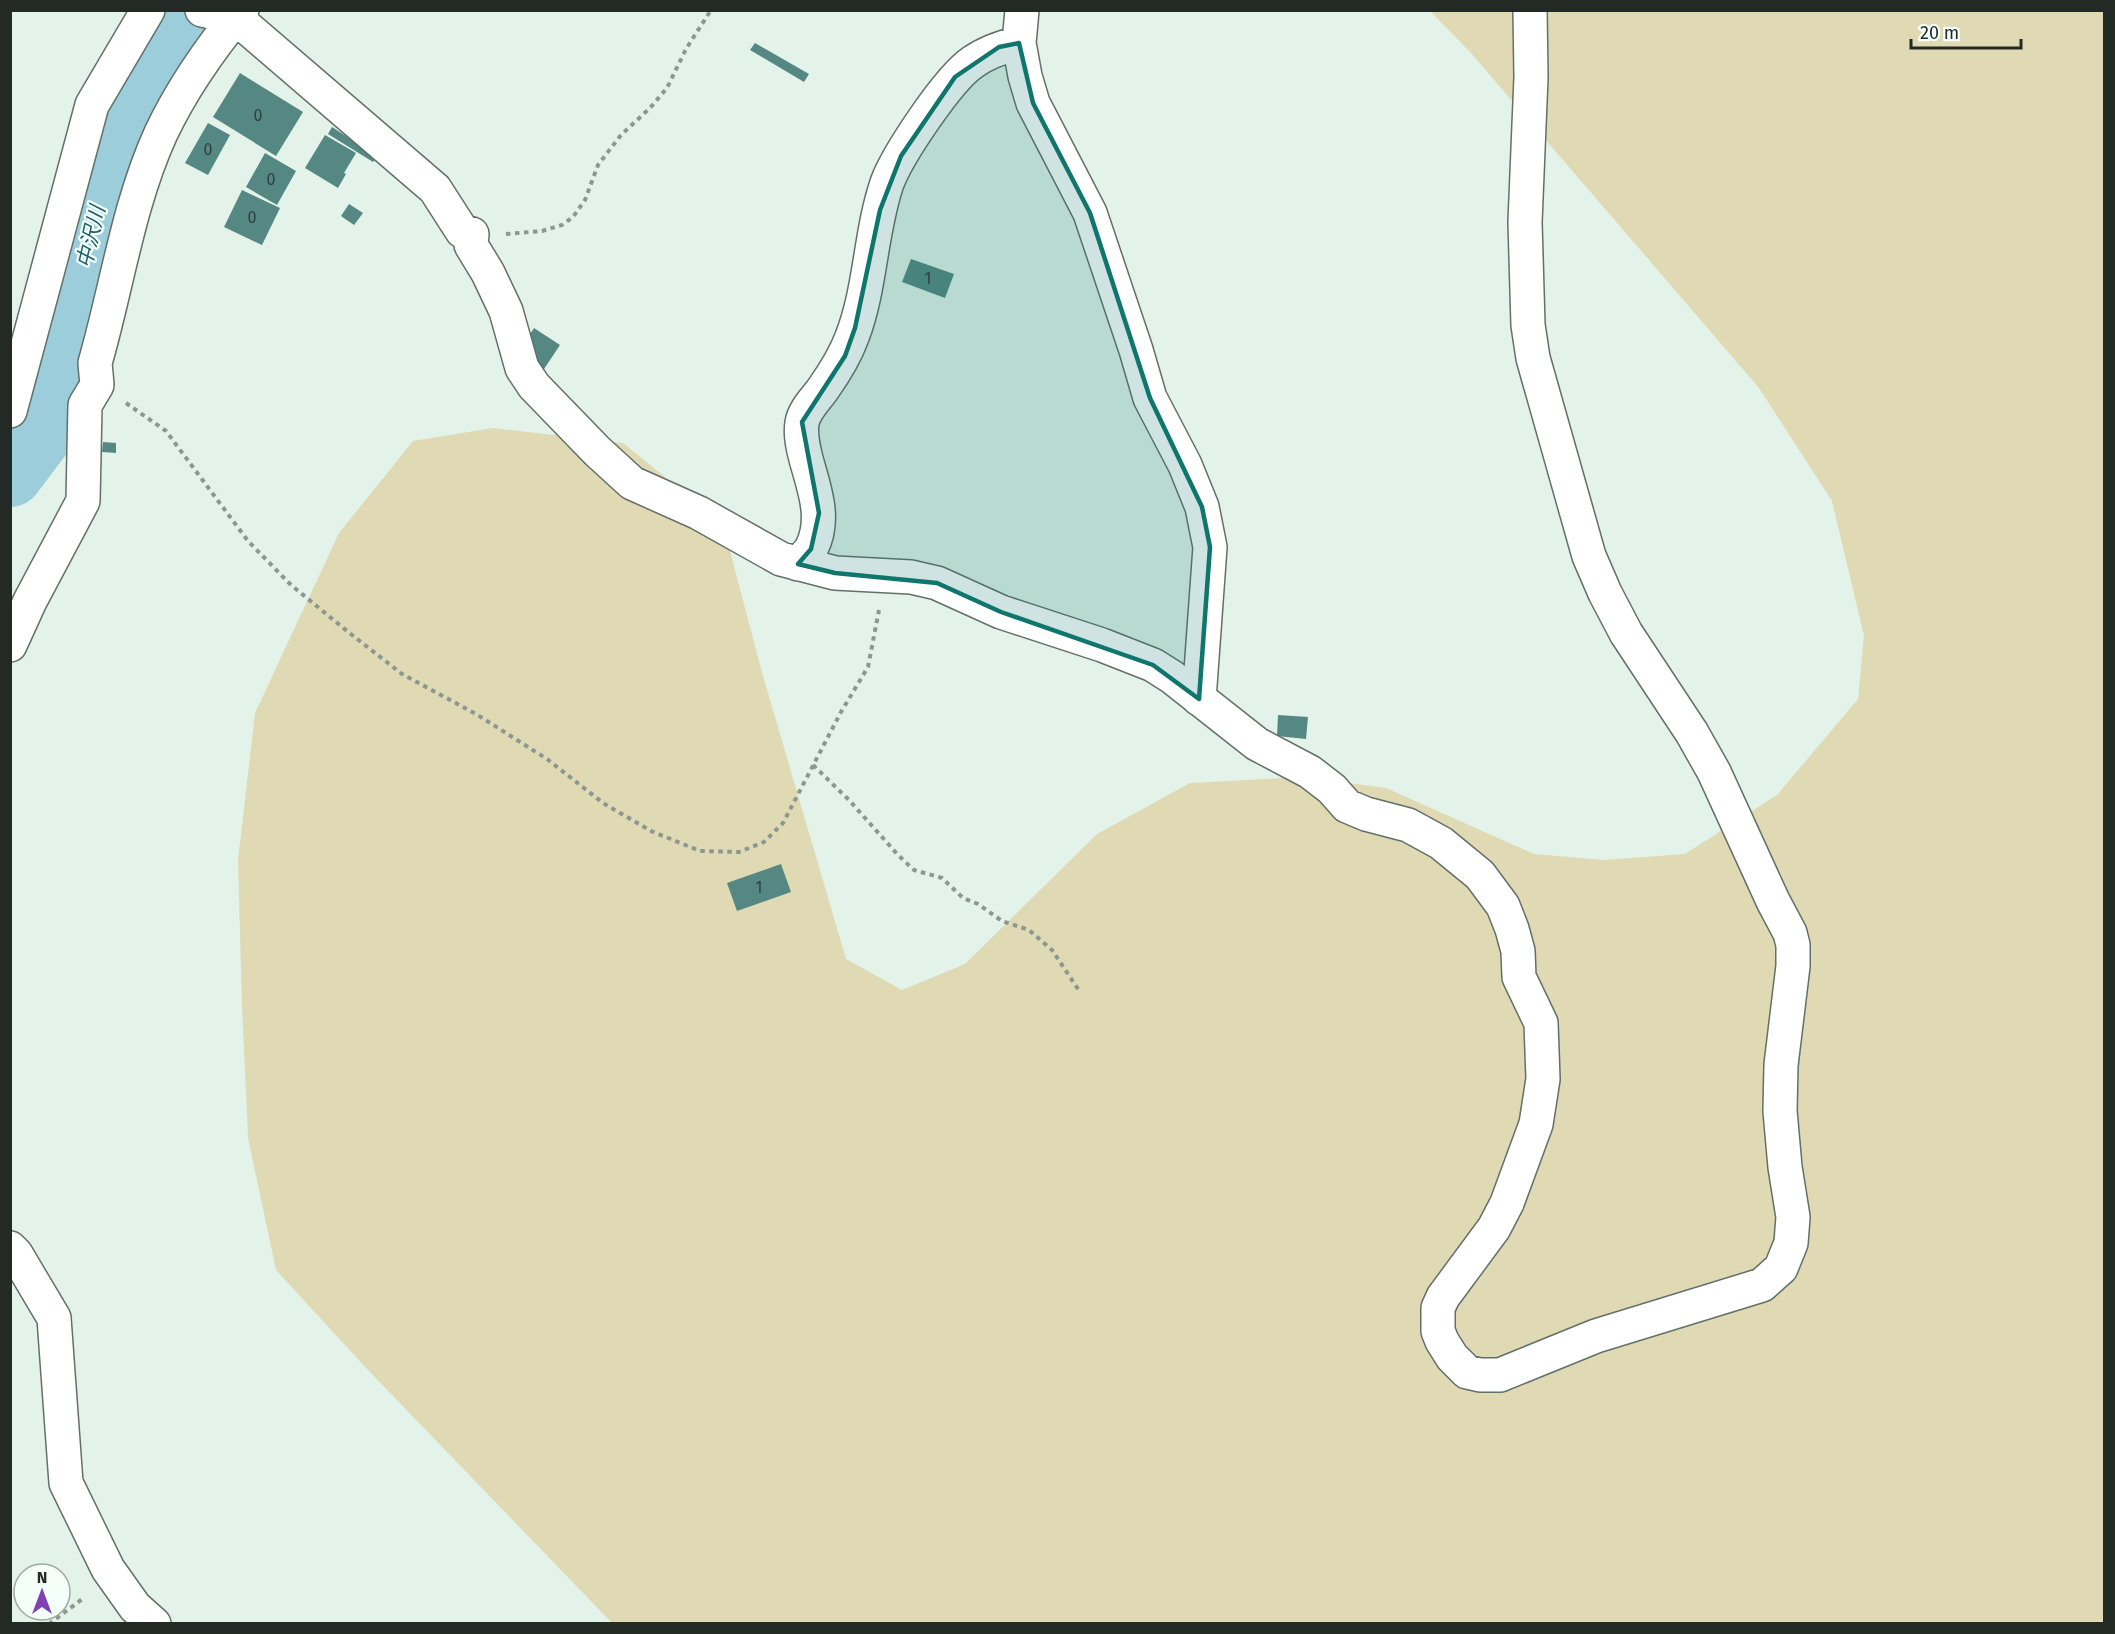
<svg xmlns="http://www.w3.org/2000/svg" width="2115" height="1634" viewBox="0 0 2115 1634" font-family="'Fira Sans','Noto Sans JP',sans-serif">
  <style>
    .green { fill: #dfdab4 }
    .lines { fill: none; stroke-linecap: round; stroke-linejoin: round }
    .river { stroke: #9ccddb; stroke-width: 66 }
    .building { fill: #558783 }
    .street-casing { stroke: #627068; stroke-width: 36 }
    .path { stroke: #8c9790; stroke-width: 4; stroke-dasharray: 4.5 4.5; stroke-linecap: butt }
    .street { stroke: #fff; stroke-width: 33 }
    .marked { fill: #0f766e; fill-opacity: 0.2; stroke: #0f766e; stroke-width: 4.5; stroke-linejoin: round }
    .labels { text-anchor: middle; stroke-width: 4.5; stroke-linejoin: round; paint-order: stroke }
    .number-label { font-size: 16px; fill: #30403c }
    .water-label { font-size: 21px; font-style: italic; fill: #1f5e6e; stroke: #f5fff9 }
  </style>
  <rect width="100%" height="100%" fill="#e3f3e9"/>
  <path class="green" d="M1430,11H2104V1623H612L367,1369L276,1270L248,1138L242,1006L238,860L255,713L339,533L413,441L493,428L623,443L723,524L761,669L846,959L902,990L965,964L1097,834L1190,783L1305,777L1386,788L1534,854L1604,860L1685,854L1777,795L1858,699L1864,636L1832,501L1759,388L1471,53Z"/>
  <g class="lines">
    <path class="river" d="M10,474L44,429L118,121L179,29L196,10"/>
  </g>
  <path class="building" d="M755,43L809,74L804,82L750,50Z
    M240,73L303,112L276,156L213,117Z
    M208,123L230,135L208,175L185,163Z
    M332,127L377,156L373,162L328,134Z
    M325,135L356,153L344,173L346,174L338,188L305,168Z
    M265,153L296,171L277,205L246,187Z
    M242,190L280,208L262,245L224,227Z
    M349,204L363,213L354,225L341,216Z
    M911,259L954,274L945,298L902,282Z
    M534,328L560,345L542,372L525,342Z
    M103,442L116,443V453L102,452Z
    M1278,715L1308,717L1306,739L1277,736Z
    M781,864L791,892L737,911L727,883Z"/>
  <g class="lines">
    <g class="street-casing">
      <path id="street" d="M202,10L236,18L435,189L462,231L472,234L471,245L488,273L506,311L522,368L534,386L597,451L632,483L699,513L781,559L835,573L911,577L937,583L1001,612L1102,645L1153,665L1172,677L1257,744L1310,772L1332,789L1347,806L1366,814L1408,825L1441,843L1480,875L1503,906L1512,929L1518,951L1519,977L1541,1023L1543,1079L1536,1124L1507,1203L1494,1228L1443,1297L1438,1308V1331L1442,1341L1452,1357L1467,1372L1480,1375H1500L1596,1336L1762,1285L1781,1268L1791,1243L1793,1217L1785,1167L1780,1111L1781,1065L1793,966V945L1790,933L1773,901L1714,772L1692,733L1626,633L1605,593L1589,556L1533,358L1528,325L1525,222L1531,77L1530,10
        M1022,10L1019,43L1025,76L1033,103L1090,213L1136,350L1150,398L1185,465L1202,507L1210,547L1199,699
        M10,411L92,105L148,10
        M798,564C802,559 809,553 812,547C826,518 814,488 806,459C803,447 800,435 802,423C804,410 816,399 823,389C835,372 845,356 852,337C871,288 870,233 887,183C898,154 948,79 973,62C987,52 1002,47 1019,43
        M10,645L30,601L83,501L85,405L97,385L95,363C117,287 128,205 161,133C181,91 212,46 242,10
        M10,1248L16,1254L54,1318L66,1483L108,1569L135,1607L154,1624"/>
    </g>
    <path class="path" d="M506,234L542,231L562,225L573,217L585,200L598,165L621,135L650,108L667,88L686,49L711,10
      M126,403L166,431L248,541L291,585L347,631L402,674L476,714L547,759L603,803L651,831L700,851L739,852L764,842L783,823L841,712L868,667L879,610
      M813,765L849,800L898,855L914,870L942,878L963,898L978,904L1002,921L1029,930L1052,950L1080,992
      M49,1624L85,1597"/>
    <use href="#street" class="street"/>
  </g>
  <path class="marked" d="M1019,43L1033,103L1090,213L1150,398L1202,507L1210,547L1199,699L1153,665L1001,612L937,583L835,573L798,564L811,549L819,513L802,422L845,356L855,328L880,210L901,156L955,77L999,47Z"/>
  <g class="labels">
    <g class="number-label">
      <text x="258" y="121">0</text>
      <text x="208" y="155">0</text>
      <text x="271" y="185">0</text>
      <text x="252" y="223">0</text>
      <text x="928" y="284">1</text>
      <text x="759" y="893">1</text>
    </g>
    <g class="water-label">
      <text transform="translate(91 237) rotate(-77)" y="7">中沢川</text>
    </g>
  </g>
  <rect width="2115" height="1634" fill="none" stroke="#232925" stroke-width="24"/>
  <g transform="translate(42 1592)"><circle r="28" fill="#f5fff9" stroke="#a1a9a4" stroke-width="1.5"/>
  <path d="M0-4.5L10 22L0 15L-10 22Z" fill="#8041b5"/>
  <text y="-9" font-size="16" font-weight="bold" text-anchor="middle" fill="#232925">N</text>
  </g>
  <path d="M1911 39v9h110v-9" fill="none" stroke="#232925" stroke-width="3"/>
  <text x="1920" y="39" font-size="18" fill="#232925" stroke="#f5fff9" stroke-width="4.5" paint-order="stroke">20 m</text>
</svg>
